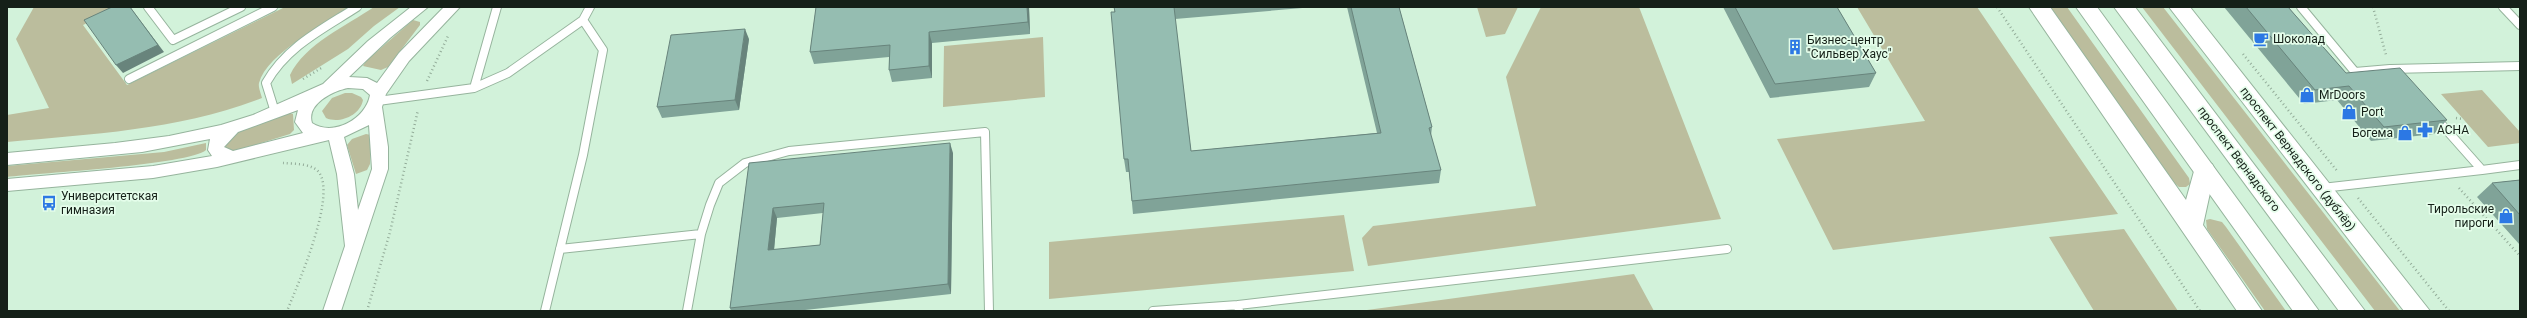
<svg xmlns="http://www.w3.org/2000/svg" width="2527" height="318" viewBox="0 0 2527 318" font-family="Roboto,sans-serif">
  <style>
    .green { fill: #bbbd9d }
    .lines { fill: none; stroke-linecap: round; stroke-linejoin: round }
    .lane-casing { stroke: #96b49d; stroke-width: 10 }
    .street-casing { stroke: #96b49d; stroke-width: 2 }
    .secondary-casing { stroke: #96b49d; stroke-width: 2 }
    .primary-casing { stroke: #96b49d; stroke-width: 2 }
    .path { stroke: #93ac99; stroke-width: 2.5; stroke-dasharray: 1 3; stroke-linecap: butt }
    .lane { stroke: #fff; stroke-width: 8 }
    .street { fill: #fff; fill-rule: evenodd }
    .secondary { fill: #fff; fill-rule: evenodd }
    .primary { fill: #fff; fill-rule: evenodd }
    .wall { fill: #80a398; fill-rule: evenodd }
    .shaded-wall { fill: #68847c }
    .building { fill: #95bdb1; stroke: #68847c; fill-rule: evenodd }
    .labels { text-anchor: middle; stroke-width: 3.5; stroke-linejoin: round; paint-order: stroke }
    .poi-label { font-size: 12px; fill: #152018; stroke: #e4fdea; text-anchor: start }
    .street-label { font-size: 12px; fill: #152018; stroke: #e4fdea }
  </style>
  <rect width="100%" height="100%" fill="#d2f2da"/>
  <path class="green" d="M34,7H121L83,25L127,85L285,7H351C326,24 267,53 259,83C258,87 261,94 262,98C181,130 93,134 7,142V115L49,108L16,39Z
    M374,7H400L374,26L348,49L292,84L290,75C305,44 346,26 374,7Z
    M1477,7H1518L1505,34L1486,37Z
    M1541,7H1639L1721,219L1368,266L1362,238L1373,226L1536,206L1506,77Z
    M1857,7H1977L2118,214L1833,250L1777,139L1925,121Z
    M2049,7H2067L2189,178L2190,184L2186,187H2179L2171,180Z
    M2142,7H2163L2400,311H2375Z
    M413,20L420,22V25L388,67L381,70L363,66L366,61Z
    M1043,37L1045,97L943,107L944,46Z
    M2482,90L2520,132V143L2488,147L2441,94Z
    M345,93H352L361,97L363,100C360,116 339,124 326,118L322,111L332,98Z
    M289,113L293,114L294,130L290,134L236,151L226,149L225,144L233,134Z
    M366,134L371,135L370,164L367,170L356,174L347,145L352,139Z
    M206,143V150C189,165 39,173 7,177V166L164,152Z
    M1344,215L1354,271L1049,299V242Z
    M2210,219L2222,222L2226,227L2286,311H2265L2207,229L2206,220Z
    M2124,229L2178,311H2094L2049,237Z
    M1634,274L1654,311L1367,310Z"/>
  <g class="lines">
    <g class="lane-casing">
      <path id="lane" d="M148,7L173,40L241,7
        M2301,7L2355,72L2390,69L2397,76
        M2503,7L2520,25
        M2391,69L2520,66
        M129,79L273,7
        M474,88L497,7
        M378,101L474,88L508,73L583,20L590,7
        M275,112L266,83C287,46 323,29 357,7
        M2482,170L2520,165
        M2322,188L2482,170L2435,117
        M560,249L701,234
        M545,311L583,155L603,50L583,20
        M687,311L701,234L710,205L719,183L745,163L789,151L985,132L989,311
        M1153,311L1238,305
        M1239,311L1238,305L1727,249"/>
    </g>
    <g class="street-casing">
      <path id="street" d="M411,7H428L390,38L349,77L367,78L377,83L399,53L444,7H460L409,61L386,94L382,107L388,147V169L341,311H323L345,246L337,174L329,140L217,167L153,178L7,191V179L153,166L212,156L208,150L210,139L142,152L7,165V153L115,143L169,136L221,125L253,115L323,84L368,41ZM348,88L363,89L370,95C366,119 333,137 312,123C306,104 333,91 348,88ZM298,110L295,122L303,133L233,151L224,147L238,132ZM369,125L372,169L358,210L354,174L344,137Z"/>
    </g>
    <g class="secondary-casing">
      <path id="secondary" d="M2029,7H2050L2186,200L2196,164L2204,161L2212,164L2215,170L2203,225L2262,311H2237Z
        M2169,7H2190L2430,311H2404Z"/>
    </g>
    <g class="primary-casing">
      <path id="primary" d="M2076,7H2097L2319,311H2293Z
        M2114,7H2135L2365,311H2339Z"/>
    </g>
    <path class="path" d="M1997,7L2200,311
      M2373,7L2386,55
      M2243,54L2338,172
      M303,79L323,67
      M427,81L448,36
      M2456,118L2463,119
      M283,163C294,164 314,163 320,174C335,200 298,284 287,311
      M2459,188L2520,256
      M2358,198L2449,311
      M367,311L390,232L418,110"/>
    <use href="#lane" class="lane"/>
    <use href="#street" class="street"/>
    <use href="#secondary" class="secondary"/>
    <use href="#primary" class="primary"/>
  </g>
  <path class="wall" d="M816,7H1029L1030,34L932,43V78L892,82L889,70V57L814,64L810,52Z
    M1114,7H1314L1175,19L1191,151L1377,133L1347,7H1399L1432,127L1431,136L1441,170L1439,183L1133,214L1129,172H1126L1124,159Z
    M1723,7H1837L1876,73L1869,87L1770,98Z
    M2224,7H2288L2346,73L2447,120L2434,134L2371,141L2337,100L2304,104Z
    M749,39L739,110L662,118L657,107Z
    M953,153L951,294L796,311H731L730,308L749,163ZM823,213L820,245L774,250L777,218Z
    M2520,180V245L2477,197L2492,183Z"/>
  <path class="shaded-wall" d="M130,7L164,52L123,73L116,65Z
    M1027,7H1029L1030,34L1028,22Z
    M745,29L749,39L739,110L735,100Z
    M929,32L932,43V78L929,66Z
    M950,143L953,153L951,294L948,284Z
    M773,208L777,218L773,260L768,250Z"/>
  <path class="building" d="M112,7H130L158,45L116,65L84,20Z
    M816,7H1027L1028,22L929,32V66L889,70L890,45L810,52Z
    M1114,7H1174L1191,151L1381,133L1351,7H1399L1432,127L1429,128L1441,170L1132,201L1128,159H1124L1111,12H1115Z
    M1735,7H1837L1876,73L1775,84Z
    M2246,7H2288L2346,73L2400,68L2447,120L2384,127L2349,86L2315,90Z
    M745,29L735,100L657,107L671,35Z
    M950,143L948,284L730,308L749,163ZM824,203L820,245L768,250L773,208Z
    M2520,180V215L2492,183Z"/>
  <defs>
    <g id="cafe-bare" transform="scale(1.2)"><path d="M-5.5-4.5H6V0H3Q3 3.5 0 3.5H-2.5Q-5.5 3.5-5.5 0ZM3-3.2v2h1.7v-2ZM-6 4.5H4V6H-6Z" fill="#2c78e4" stroke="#e4fdea" stroke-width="2.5" paint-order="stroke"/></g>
    <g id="building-bare" transform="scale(1.2)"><path d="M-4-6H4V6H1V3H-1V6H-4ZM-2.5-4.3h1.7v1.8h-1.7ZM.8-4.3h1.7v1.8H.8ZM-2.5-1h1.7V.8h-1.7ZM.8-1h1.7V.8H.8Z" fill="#2c78e4" stroke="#e4fdea" stroke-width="2.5" paint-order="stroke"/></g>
    <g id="shop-bare" transform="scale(1.2)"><path d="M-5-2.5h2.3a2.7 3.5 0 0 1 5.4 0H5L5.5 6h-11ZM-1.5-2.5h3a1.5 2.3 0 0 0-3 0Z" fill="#2c78e4" stroke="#e4fdea" stroke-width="2.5" paint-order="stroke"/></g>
    <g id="pharmacy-bare" transform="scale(1.2)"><path d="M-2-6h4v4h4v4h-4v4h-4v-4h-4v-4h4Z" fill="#2c78e4" stroke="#e4fdea" stroke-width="2.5" paint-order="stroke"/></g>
    <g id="bus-bare" transform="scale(1.2)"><path d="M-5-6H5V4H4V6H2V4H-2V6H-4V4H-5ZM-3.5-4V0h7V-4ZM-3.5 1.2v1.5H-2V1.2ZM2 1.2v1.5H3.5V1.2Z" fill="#2c78e4" stroke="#e4fdea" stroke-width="2.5" paint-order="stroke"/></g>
  </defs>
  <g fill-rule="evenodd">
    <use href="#cafe-bare" x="2261" y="39"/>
    <use href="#building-bare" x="1795" y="47"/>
    <use href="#shop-bare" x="2307" y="95"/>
    <use href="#shop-bare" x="2349" y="112"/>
    <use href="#pharmacy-bare" x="2425" y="130"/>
    <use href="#shop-bare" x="2405" y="133"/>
    <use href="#bus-bare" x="49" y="203"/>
    <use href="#shop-bare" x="2506" y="216"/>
  </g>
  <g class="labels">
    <g class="poi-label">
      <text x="2273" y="43">Шоколад</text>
      <text x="1807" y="44">Бизнес-центр<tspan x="1807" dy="14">"Сильвер Хаус"</tspan></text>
      <text x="2319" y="99">MrDoors</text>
      <text x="2361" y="116">Port</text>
      <text x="2437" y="134">ACHA</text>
      <text x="2393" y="137" text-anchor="end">Богема</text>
      <text x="61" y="200">Университетская<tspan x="61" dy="14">гимназия</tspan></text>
      <text x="2494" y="213" text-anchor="end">Тирольские<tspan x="2494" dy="14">пироги</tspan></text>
    </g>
    <g class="street-label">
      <text transform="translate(2239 159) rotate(53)" y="4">проспект Вернадского</text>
      <text transform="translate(2298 159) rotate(52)" y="4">проспект Вернадского (дублёр)</text>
    </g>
  </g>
  <rect width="2527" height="318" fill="none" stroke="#152018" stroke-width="16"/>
</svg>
